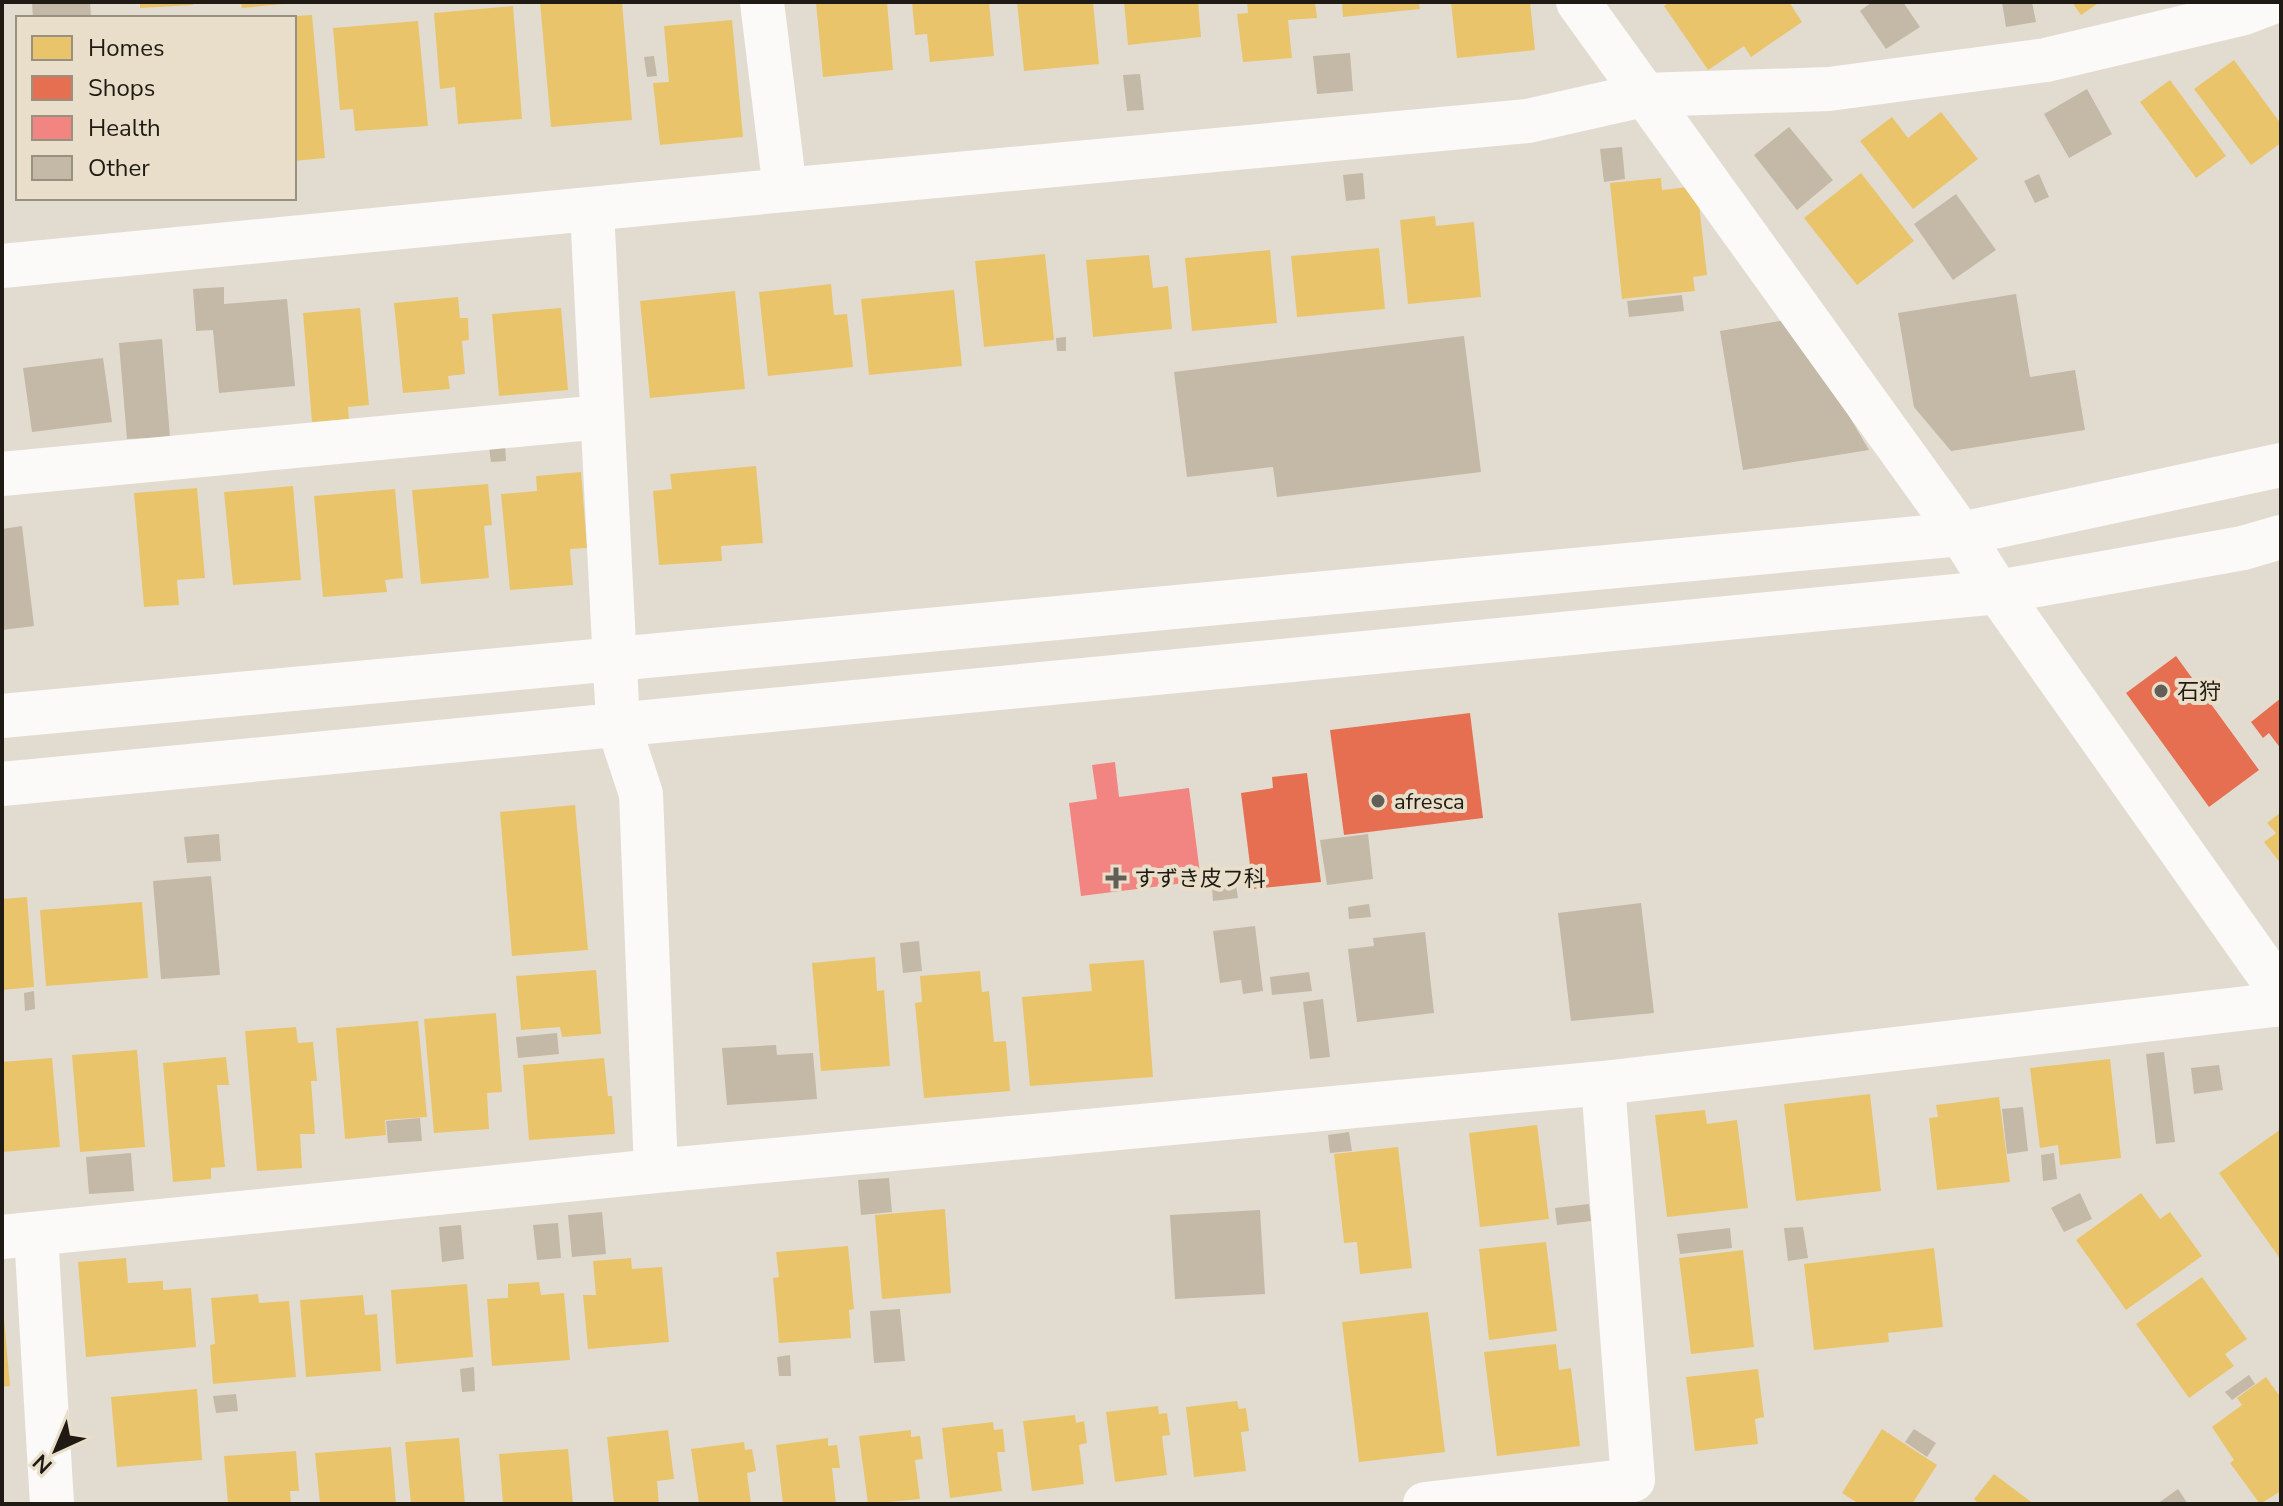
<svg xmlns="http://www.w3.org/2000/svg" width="2283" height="1506" viewBox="0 0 2283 1506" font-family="'Nunito Sans','Noto Sans JP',sans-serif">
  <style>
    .homes { fill: #e9c46a }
    .shops { fill: #e76f51 }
    .health { fill: #f28482 }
    .building { fill: #c4b8a6 }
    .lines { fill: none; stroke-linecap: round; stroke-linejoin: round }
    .minor { stroke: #fbfaf8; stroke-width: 44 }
    .poi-dot { fill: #635f56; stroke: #e9dec9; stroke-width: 3 }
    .labels { text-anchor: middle; stroke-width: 8; stroke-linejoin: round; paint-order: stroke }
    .poi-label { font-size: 22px; fill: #1f1b14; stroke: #e9dec9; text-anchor: start }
  </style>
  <rect width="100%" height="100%" fill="#e2dcd0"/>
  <path class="homes" d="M140,2H193V5L140,8Z
    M241,2H284V4L242,8Z
    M540,2H622L632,120L551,127Z
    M816,2H887L893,70L823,77Z
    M912,2H989L994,56L930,62L927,34L915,35Z
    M1017,2H1093L1099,64L1024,71Z
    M1124,2H1198L1201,37L1128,45Z
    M1247,2H1315L1317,18L1288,20L1292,58L1243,62L1237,14L1248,13Z
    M1342,2H1419L1420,9L1343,17Z
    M1451,2H1530L1535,50L1457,58Z
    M1669,2H1789L1802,22L1751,57L1744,46L1708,70L1664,6Z
    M2072,2H2100L2081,15Z
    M513,6L522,119L458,124L455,87L440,89L434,13Z
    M312,15L325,158L294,161V16Z
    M732,20L743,137L660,145L653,83L669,82L664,26Z
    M418,21L428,126L355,131L353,109L340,110L333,28Z
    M2234,60L2281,124V143L2251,165L2194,89Z
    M2170,80L2226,156L2196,178L2140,102Z
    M1941,112L1978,159L1913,209L1860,141L1892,117L1908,138Z
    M1861,173L1914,241L1857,285L1804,218Z
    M1661,178L1662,190L1697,186L1707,275L1693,277L1695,291L1622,299L1610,183Z
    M1435,216L1436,226L1474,222L1481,297L1408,304L1400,220Z
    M1379,248L1385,309L1297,317L1291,256Z
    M1270,250L1277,323L1192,331L1185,258Z
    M1045,254L1054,340L984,347L975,261Z
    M1149,255L1153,288L1168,286L1172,329L1093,337L1086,260Z
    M831,284L834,315L847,314L853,367L768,376L759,292Z
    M954,290L962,366L869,375L861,299Z
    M735,291L745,389L650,398L640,301Z
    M458,297L460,318H468L469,340L462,341L465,374L448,376L450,389L403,393L394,303Z
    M360,308L369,405L348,407L349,419L312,422L303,313Z
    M561,308L568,390L499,396L492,314Z
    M756,466L763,543L721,546L722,561L659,565L653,491L672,489L670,474Z
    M581,472L587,548L570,549L573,585L510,590L501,494L537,491L536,476Z
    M488,484L492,525L484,526L489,578L421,584L412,490Z
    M293,486L301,580L233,585L224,492Z
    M197,488L205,578L177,580L179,605L144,607L134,493Z
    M395,489L403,578L385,580L387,592L323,597L314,496Z
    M575,805L588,950L512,956L500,812Z
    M2281,812V864L2264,842L2276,833L2267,823Z
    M27,897L34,987L2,990V899Z
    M142,902L148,978L46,986L40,910Z
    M875,957L877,991L884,990L890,1066L821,1071L812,963Z
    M1144,960L1153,1077L1030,1086L1022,997L1092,991L1089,964Z
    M596,970L601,1034L562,1037L560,1027L521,1030L516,976Z
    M980,971L982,992L989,991L994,1042L1006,1041L1010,1091L924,1098L915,1003L922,1002L920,976Z
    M496,1013L502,1092L487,1093L489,1129L434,1133L424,1019Z
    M418,1021L427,1117L385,1120L386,1135L345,1139L336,1028Z
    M296,1027L298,1043L313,1042L317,1081H311L315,1134H300L302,1168L257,1171L245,1031Z
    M137,1050L145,1147L80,1152L72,1055Z
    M226,1057L229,1085H217L225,1167L211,1168V1179L173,1182L163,1063Z
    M52,1058L60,1147L2,1152V1062Z
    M604,1058L608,1096H612L615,1134L529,1140L523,1065Z
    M2110,1059L2121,1158L2060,1165L2058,1145L2040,1148L2030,1068Z
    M1870,1094L1881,1191L1796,1201L1784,1104Z
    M1999,1097L2010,1182L1937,1190L1929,1118L1938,1117L1936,1105Z
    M1705,1110L1707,1124L1737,1120L1748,1208L1667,1217L1655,1115Z
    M1537,1125L1549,1219L1480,1227L1469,1133Z
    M2281,1129V1260L2219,1173Z
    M1398,1147L1412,1268L1360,1274L1357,1242L1344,1243L1334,1154Z
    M2141,1193L2160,1219L2170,1212L2202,1256L2126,1310L2076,1240Z
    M945,1209L951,1293L882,1299L875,1215Z
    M1546,1242L1557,1331L1489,1340L1479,1249Z
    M848,1246L854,1309L849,1310L851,1338L779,1343L773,1278L779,1277L776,1252Z
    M1934,1248L1943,1327L1888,1333L1889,1342L1814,1350L1804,1264Z
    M1743,1250L1754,1347L1691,1354L1679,1258Z
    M126,1258L128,1283L163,1281V1290L191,1288L196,1347L86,1357L78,1262Z
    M631,1258L632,1269L662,1267L669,1342L588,1349L583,1295H596L593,1261Z
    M2202,1277L2247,1339L2225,1354L2234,1366L2189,1398L2136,1324Z
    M539,1282L541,1295L564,1293L570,1360L492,1366L487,1299L508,1298V1284Z
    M467,1284L473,1357L396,1364L391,1290Z
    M258,1294L259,1303L289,1301L296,1377L213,1384L210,1345L215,1344L211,1298Z
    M363,1295L365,1315L377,1314L381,1371L306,1377L300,1300Z
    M1428,1312L1445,1452L1359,1462L1342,1322Z
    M4,1318L10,1386L2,1387V1319Z
    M1556,1344L1559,1370L1571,1368L1580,1446L1497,1456L1484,1352Z
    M1758,1369L1764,1417L1755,1419L1758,1444L1695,1451L1686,1377Z
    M2266,1377L2281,1398V1491L2260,1504L2230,1463L2234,1460L2212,1427L2242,1405L2237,1398Z
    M197,1389L202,1460L117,1467L111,1397Z
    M1237,1401L1239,1409L1246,1408L1249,1431L1241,1432L1246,1471L1194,1477L1186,1407Z
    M1158,1406L1159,1414L1167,1413L1170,1435L1162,1436L1167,1475L1115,1482L1106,1412Z
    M1075,1415L1076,1423L1084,1421L1087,1443L1079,1445L1084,1484L1032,1491L1023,1421Z
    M993,1422L994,1430L1003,1429L1005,1452H997L1002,1491L950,1498L942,1428Z
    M1882,1429L1937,1465L1912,1504H1859L1842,1493Z
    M668,1430L674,1479L657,1481L659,1504H614L607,1437Z
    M911,1430V1437L920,1436L923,1459L915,1460L920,1499L868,1504L859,1436Z
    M459,1438L465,1504H411L405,1442Z
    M828,1438V1446L837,1445L840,1468H832L836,1504H783L776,1445Z
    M744,1442L745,1450L752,1449L756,1471L747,1473L751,1504H699L691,1449Z
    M391,1447L396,1504H320L315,1453Z
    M568,1449L573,1504H503L499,1454Z
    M296,1451L299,1491H290L291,1504H228L224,1456Z
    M1994,1474L2034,1504H1979L1974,1499Z"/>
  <path class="shops" d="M2176,656L2259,770L2209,807L2126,693Z
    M2281,698V749L2269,733L2263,738L2251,722Z
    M1470,713L1483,818L1344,835L1330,730Z
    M1307,773L1321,882L1253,889L1241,793L1273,788L1272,777Z"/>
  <path class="health" d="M1115,762L1119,797L1189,788L1201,881L1081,896L1069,803L1097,799L1092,765Z"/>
  <path class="building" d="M32,2H90L91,18H33Z
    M1872,2H1903L1920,27L1886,49L1860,11Z
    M2002,2H2032L2036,22L2006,27Z
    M1350,53L1353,91L1317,94L1313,56Z
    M654,56L657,76L647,77L644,57Z
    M1140,74L1144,110L1127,111L1123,75Z
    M2087,89L2112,134L2069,158L2044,114Z
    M1789,127L1833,180L1797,210L1754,155Z
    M1622,147L1625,179L1604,182L1600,149Z
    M1363,173L1365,199L1346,201L1343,175Z
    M2039,174L2049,197L2035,203L2024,181Z
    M1956,194L1996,250L1953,280L1914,224Z
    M224,287V304L287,299L295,386L219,393L213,330L196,331L193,289Z
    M2016,294L2030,377L2075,370L2085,430L1951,451L1914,407L1898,313Z
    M1682,295L1684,311L1629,317L1627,301Z
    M1792,319L1869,450L1743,470L1720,331Z
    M1464,336L1481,472L1277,497L1273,467L1187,477L1174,372Z
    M1066,337V351H1057L1056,338Z
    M162,339L170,437L127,439L119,343Z
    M103,358L112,422L32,432L23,368Z
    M505,445L506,461L491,462L489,447Z
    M22,526L34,626L2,630V529Z
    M219,834L221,861L187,863L184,837Z
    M1368,834L1373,879L1327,885L1320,840Z
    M211,876L220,975L161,979L153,881Z
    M1236,885L1238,898L1213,901L1212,888Z
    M1641,903L1654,1013L1571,1021L1558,913Z
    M1369,904L1371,917L1349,919L1348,907Z
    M1255,926L1263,991L1243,994L1241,980L1220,983L1213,931Z
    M1425,932L1434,1013L1357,1022L1348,949L1374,946L1373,938Z
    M919,941L922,971L903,973L900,943Z
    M1309,972L1312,991L1272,995L1270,977Z
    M34,991L35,1009L25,1011L24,993Z
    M1323,999L1330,1057L1310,1059L1303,1002Z
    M557,1033L559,1054L518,1058L516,1037Z
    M776,1045L777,1055L813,1053L817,1099L727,1105L722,1048Z
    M2164,1052L2175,1142L2156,1144L2146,1054Z
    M2219,1065L2223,1090L2194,1094L2191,1068Z
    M2023,1107L2028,1151L2007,1154L2002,1109Z
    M420,1118L422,1141L388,1143L386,1121Z
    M1349,1132L1352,1151L1330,1153L1328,1135Z
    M131,1153L134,1191L89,1194L86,1157Z
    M2054,1153L2057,1179L2043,1181L2041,1155Z
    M889,1178L892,1212L861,1215L858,1180Z
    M2080,1193L2092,1219L2064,1232L2051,1208Z
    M1589,1204L1591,1221L1557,1225L1555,1208Z
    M1260,1210L1265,1294L1175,1299L1170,1215Z
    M602,1212L606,1254L572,1257L568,1215Z
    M558,1223L561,1258L537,1260L533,1225Z
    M461,1225L464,1259L442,1262L439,1227Z
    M1803,1227L1808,1258L1788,1261L1784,1228Z
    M1730,1228L1732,1248L1680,1254L1677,1234Z
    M900,1309L905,1361L874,1363L870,1311Z
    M790,1355L791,1376H779L777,1357Z
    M474,1367L475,1391L462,1392L460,1369Z
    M2249,1375L2255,1384L2232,1400L2225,1392Z
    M236,1394L238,1411L216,1413L213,1396Z
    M1914,1429L1936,1443L1927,1457L1905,1442Z
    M2178,1489L2188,1504H2157Z"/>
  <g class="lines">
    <path class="minor" d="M762,2L785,190
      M1578,2L1961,534L1998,592L2281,992
      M592,210L618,724L641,794L656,1171
      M2,266L785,190L1528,121L1643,95L1829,89L2046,60L2244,13L2273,2
      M2,474L601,417
      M2,716L1961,534L2281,465
      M2,784L1998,592L2243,548L2281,537
      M36,1234L52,1504
      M2,1237L656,1171L1603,1083L2281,1004
      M1425,1504L1633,1480L1603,1083"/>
  </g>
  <g class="poi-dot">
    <circle cx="2161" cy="691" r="8"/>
    <circle cx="1378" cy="801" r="8"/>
    <path d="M1112 866h8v8h8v8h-8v8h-8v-8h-8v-8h8z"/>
  </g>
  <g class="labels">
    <g class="poi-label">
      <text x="2177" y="699">石狩</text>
      <text x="1394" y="809">afresca</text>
      <text x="1134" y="886">すずき皮フ科</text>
    </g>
  </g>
  <rect width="2283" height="1506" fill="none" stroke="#1f1b14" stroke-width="8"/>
  <rect x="16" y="16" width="280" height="184" fill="#e9dec9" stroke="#989081" stroke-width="2"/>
  <rect x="32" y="36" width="40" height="24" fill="#e9c46a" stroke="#989081" stroke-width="2"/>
  <text x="88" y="56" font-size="24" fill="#1f1b14">Homes</text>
  <rect x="32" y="76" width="40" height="24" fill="#e76f51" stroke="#989081" stroke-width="2"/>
  <text x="88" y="96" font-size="24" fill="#1f1b14">Shops</text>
  <rect x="32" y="116" width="40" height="24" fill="#f28482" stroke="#989081" stroke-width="2"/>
  <text x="88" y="136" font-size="24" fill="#1f1b14">Health</text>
  <rect x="32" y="156" width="40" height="24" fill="#c4b8a6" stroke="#989081" stroke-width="2"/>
  <text x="88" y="176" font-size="24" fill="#1f1b14">Other</text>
  <g transform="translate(56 1450) rotate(224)" stroke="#e9dec9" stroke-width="6" paint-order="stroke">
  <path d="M0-6L14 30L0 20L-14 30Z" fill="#1f1b14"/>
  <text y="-12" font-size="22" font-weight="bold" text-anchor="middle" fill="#1f1b14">N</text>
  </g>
</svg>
